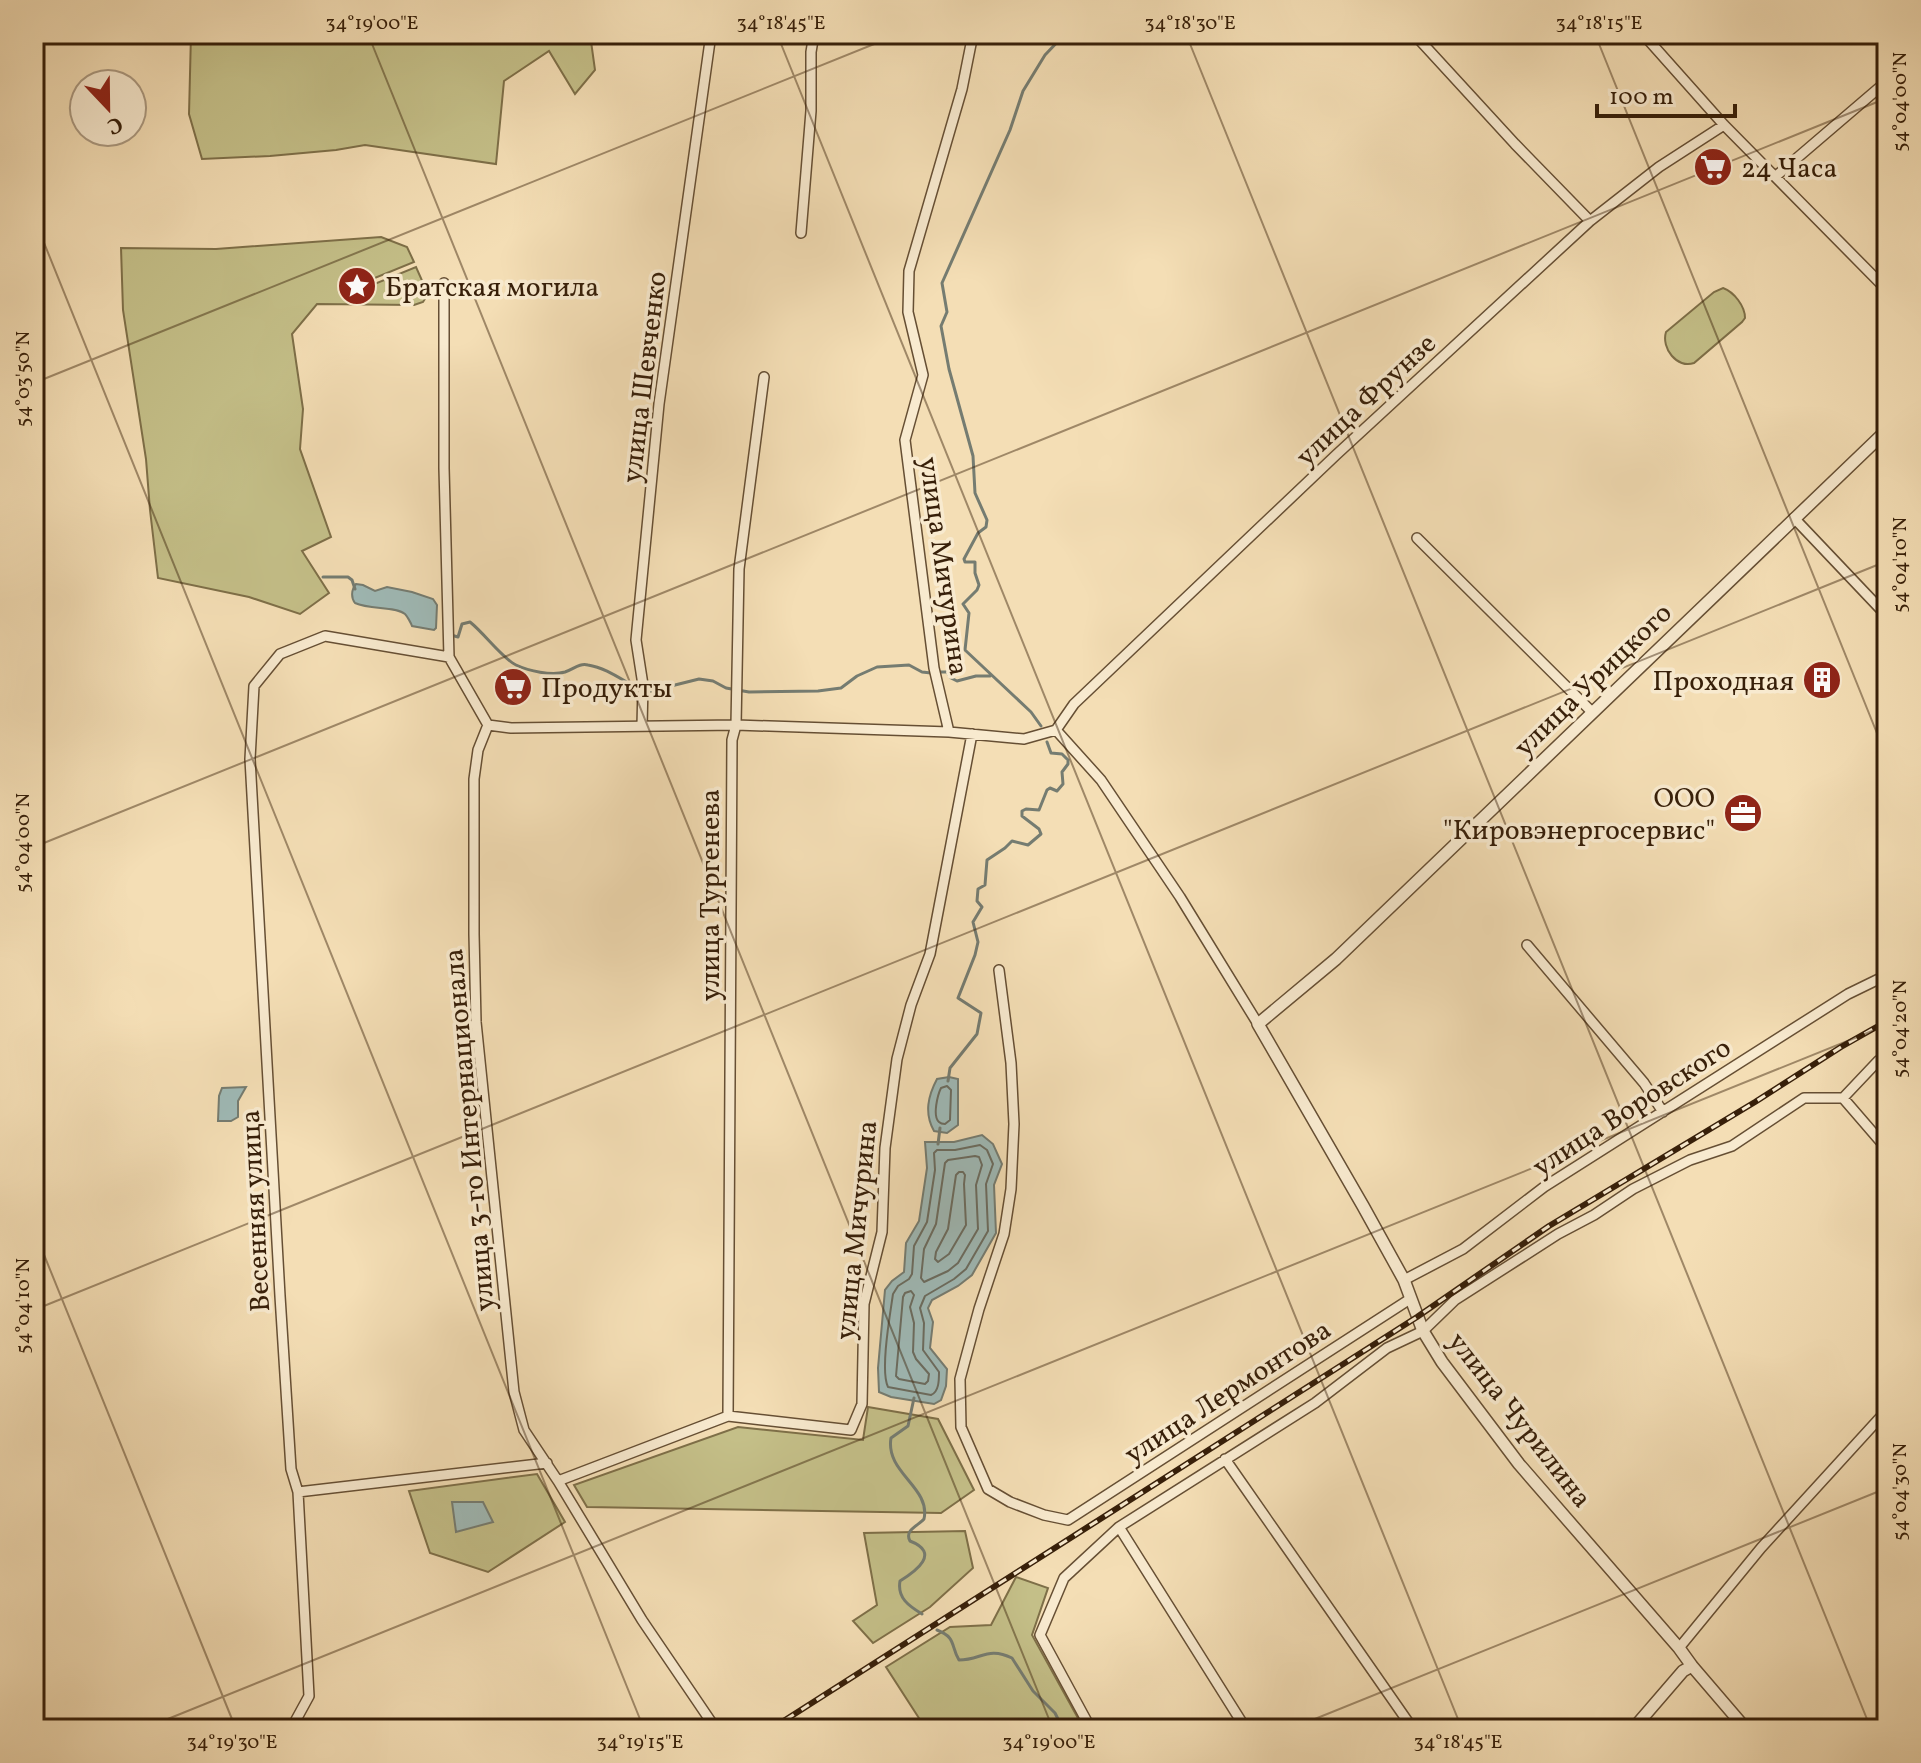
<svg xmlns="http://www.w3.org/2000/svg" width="1921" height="1763" viewBox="0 0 1921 1763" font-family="Vollkorn,serif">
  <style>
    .green { fill: #c4bf88; stroke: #7e6f48; stroke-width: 2 }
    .water { fill: #9fbab7; stroke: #757c71; stroke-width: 2 }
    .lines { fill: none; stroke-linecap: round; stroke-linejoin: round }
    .shore { stroke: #6b6c60; stroke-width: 2 }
    .stream { stroke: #757c71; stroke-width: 3 }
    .minor-casing { stroke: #664f34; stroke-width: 12 }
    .tertiary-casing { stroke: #664f34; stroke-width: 14 }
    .minor { stroke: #f8eacf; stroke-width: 9 }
    .tertiary { stroke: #f8eacf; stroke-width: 11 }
    .rail-casing { stroke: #371f09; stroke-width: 6 }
    .rail { stroke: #f8eacf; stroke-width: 3; stroke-dasharray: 9; stroke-linecap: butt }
    .ticks { fill: none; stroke: #371f09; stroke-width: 2; stroke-opacity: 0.45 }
    .labels { text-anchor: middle; stroke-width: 7; stroke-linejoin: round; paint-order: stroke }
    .poi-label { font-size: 28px; fill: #371f09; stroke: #f8eacf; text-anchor: start }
    .street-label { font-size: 28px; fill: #371f09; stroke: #f8eacf }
    .neatline { fill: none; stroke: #371f09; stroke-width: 3 }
    .ticks-label { font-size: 20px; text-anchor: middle; fill: #371f09 }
  </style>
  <rect width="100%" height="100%" fill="#f4deb5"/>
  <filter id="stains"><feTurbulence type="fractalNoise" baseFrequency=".0025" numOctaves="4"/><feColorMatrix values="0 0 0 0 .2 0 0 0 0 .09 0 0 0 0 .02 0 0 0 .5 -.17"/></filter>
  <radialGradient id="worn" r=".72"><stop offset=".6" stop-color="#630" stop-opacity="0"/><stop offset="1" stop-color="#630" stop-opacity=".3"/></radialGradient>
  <path class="green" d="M191,34H590L595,70L575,94L549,51L504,81L496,164L365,145L336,150L270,156L202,159L189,114Z
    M381,237L407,247L414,262L365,282L359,270L344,277L355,301L370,296L367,287L416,267L428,294L423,302L414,305L317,304L292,334L303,409L300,449L331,537L302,551L329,593L300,614L249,597L158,578L150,510L146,459L123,310L121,248L216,249Z
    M1723,288C1734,292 1745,306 1745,318L1742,322L1694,363C1677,369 1661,348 1666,332L1714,292Z
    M868,1407L938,1419L974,1490L941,1513L587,1507L574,1485L738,1427L863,1440Z
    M537,1474L565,1522L488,1572L430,1553L409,1491Z
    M965,1531L973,1568L930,1607L873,1643L853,1621L877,1605L864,1533Z
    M1016,1577L1048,1588L1032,1635L1084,1729H926L886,1667L950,1627L991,1625Z"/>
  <path class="water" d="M356,584L363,585L375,591L387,587L412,592L433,599L437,605L436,628L434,630L412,626C411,623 407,616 405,614C395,606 370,610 355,603C351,598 351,590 356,584Z
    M949,1077L958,1079V1125L947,1133L934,1131C924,1113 928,1096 937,1079Z
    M246,1087L238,1101V1117L231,1121H218L219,1096L222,1088Z
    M982,1135L993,1144L1002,1164L994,1185L996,1233L972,1275L958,1286L932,1300L928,1308L933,1322L930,1348L947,1369L946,1386L941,1400L934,1404L891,1397L879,1392L878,1368L885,1290L892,1281L904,1272L906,1243L919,1221L927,1168L925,1142H954Z
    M452,1502H483L493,1522L456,1532Z"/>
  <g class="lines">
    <path class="shore" d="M947,1086L951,1090L950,1120L945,1124C943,1124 941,1124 939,1122C932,1116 938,1094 941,1088Z
      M980,1145L987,1150L993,1164L986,1184L988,1231L966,1269L954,1279L925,1296L920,1308L924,1323L923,1350L939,1372C939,1380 939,1392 931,1395L888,1387C880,1371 890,1315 893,1294L898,1286L909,1279L912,1274L914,1246L927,1222L935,1170L934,1153L937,1150H955Z
      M975,1156L979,1157L982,1165L976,1185L978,1229L958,1263L948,1271L924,1282L921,1278L924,1249L936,1224L945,1163L948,1160Z
      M959,1172H963L965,1175L964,1184L966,1225L949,1254L938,1262L935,1259L936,1252L948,1229L956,1175Z
      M911,1291L914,1295L910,1307L914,1323L913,1352L916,1359L929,1374L928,1381L925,1384L899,1379L896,1376L903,1297L905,1293Z"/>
    <path class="stream" d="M323,577H348L352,580L355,589
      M451,635L458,637L462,624L470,622C484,633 503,659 516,665C529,671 551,676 565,672C574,669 579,663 588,665C607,668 623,681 639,689
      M938,672H947L951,678L957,681L976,676H990
      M647,691H651L699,679L713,681L726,688L749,692L818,691L841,688L857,676L877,667L909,665L922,672L931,673
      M1041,726L1031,712L965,650L969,613L963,604L977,590L979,585L975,573V562H965L964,559L978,533L986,527L987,520L975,493L973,456L949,369L941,326L947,312L942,283L1010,130L1023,91L1045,55L1065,34
      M948,1081L950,1068L977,1034L981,1013L958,998L975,955L978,942L973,922L982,907L977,901L978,889L985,885L987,860L1005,848L1012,841L1028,845L1041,834L1039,829L1022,816V811L1026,809L1039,810L1047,790L1050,788L1057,791L1063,784L1062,772L1068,764V760L1062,754L1051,753L1047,742
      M938,1144L940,1128
      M914,1398L908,1426L891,1438C885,1473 931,1487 924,1519C918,1526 904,1530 910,1541C941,1553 916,1571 900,1581C897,1598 909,1606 922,1614
      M937,1630C957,1638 950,1645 959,1660C981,1660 988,1646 1012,1658L1033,1691L1055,1713L1058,1719L1059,1729"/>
    <g class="minor-casing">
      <path id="minor" d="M1414,34L1515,144L1590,221
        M1643,34L1724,125L1887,290
        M1776,176L1887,81
        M801,233L811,111V52L814,34
        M444,283V468L449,657L488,725L478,750L474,779V934L476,1022L514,1392L524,1430L558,1481L642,1620L716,1729
        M1794,518L1887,616
        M1417,538L1592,712
        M488,725L511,728L736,725L949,732L1024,739L1056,730
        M642,726L643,685L636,640L659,404L711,34
        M1056,730L1074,704L1336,455L1590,221L1659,167L1724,125
        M1056,730L1101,780L1180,897L1258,1024
        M949,732L934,668L905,440L923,375L908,312L909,271L962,89L973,34
        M1527,945L1644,1083L1663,1112
        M999,970L1011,1063L1014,1124L1011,1189L1004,1234L979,1309L960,1379L961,1427L988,1489L1010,1502L1044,1515L1068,1520L1410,1299
        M1843,1098L1887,1149
        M1404,1280L1463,1249L1544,1187L1848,994L1887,975
        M728,1416L732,740L736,725L739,569L764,377
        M1225,1459L1413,1729
        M558,1481L728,1416L851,1430L862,1404L864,1304L882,1232L885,1148L897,1059L911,1005L930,954L972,734
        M298,1492L547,1463
        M1119,1527L1246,1729
        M1679,1648L1761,1548L1887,1410
        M291,1729L309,1696L298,1492L291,1469L280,1296L250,759L254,686L280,654L325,636L449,657
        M1091,1729L1040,1635L1064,1578L1119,1527L1315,1403L1387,1348L1423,1331L1455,1300L1558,1234L1594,1215L1633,1189L1690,1160L1732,1146L1804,1098H1843L1878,1061L1887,1055"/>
    </g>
    <g class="tertiary-casing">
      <path id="tertiary" d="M1633,1729L1683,1671L1692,1666
        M1746,1729L1692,1666L1679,1648L1519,1464L1442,1362L1423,1331L1404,1280L1363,1206L1258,1024L1336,959L1887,430"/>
    </g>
    <use href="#minor" class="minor"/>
    <use href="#tertiary" class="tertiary"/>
    <g class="rail-casing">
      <path id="rail" d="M771,1729L1417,1317L1549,1226L1755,1102L1841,1047L1887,1021"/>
    </g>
    <use href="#rail" class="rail"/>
  </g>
  <path class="ticks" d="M368,34L1053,1729M777,34L1462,1729M1186,34L1871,1729M1595,34L1887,758M34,218L644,1729M34,383L899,34M34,847L1887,98M34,1230L236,1729M34,1310L1887,561M143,1729L1887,1025M1290,1729L1887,1488"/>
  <defs>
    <g id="supermarket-disc" transform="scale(2)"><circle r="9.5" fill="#8f2418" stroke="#f8eacf"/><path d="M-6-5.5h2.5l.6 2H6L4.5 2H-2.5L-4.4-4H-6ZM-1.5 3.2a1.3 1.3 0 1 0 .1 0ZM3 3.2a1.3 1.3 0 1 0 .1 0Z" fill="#fff"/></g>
    <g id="sight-disc" transform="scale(2)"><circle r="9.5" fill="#8f2418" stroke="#f8eacf"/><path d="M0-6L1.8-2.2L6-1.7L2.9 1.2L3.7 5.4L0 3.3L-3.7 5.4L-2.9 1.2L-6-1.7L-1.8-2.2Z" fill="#fff"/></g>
    <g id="building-disc" transform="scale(2)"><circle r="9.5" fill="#8f2418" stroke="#f8eacf"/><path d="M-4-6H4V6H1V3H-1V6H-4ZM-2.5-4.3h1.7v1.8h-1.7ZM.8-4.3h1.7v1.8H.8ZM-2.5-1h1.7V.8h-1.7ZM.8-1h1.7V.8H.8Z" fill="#fff"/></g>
    <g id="office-disc" transform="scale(2)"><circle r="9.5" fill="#8f2418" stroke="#f8eacf"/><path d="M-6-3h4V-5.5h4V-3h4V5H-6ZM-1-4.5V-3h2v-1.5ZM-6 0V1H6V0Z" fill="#fff"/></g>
  </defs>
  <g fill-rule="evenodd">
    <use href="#supermarket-disc" x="1713" y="167"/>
    <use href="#sight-disc" x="357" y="286"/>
    <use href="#building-disc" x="1822" y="680"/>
    <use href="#supermarket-disc" x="513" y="687"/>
    <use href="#office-disc" x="1743" y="813"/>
  </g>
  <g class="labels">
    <g class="poi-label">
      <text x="1741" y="177">24 Часа</text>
      <text x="385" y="296">Братская могила</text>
      <text x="1794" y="690" text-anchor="end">Проходная</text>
      <text x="541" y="697">Продукты</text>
      <text x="1715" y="807" text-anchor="end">ООО<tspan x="1715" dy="32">"Кировэнергосервис"</tspan></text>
    </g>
    <g class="street-label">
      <text transform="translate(643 377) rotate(-83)" y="10">улица Шевченко</text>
      <text transform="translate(1365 399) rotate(-43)" y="10">улица Фрунзе</text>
      <text transform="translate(945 566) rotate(82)" y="10">улица Мичурина</text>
      <text transform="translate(1592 679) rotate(-44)" y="10">улица Урицкого</text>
      <text transform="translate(709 895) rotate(-90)" y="10">улица Тургенева</text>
      <text transform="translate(1631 1106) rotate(-33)" y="10">улица Воровского</text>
      <text transform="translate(468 1130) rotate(-95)" y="10">улица 3-го Интернационала</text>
      <text transform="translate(254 1211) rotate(-93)" y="10">Весенняя улица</text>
      <text transform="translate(855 1230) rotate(-84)" y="10">улица Мичурина</text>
      <text transform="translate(1227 1391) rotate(-33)" y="10">улица Лермонтова</text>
      <text transform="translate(1521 1419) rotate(52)" y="10">улица Чурилина</text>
    </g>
  </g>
  <rect width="1921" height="1763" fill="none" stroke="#f4deb5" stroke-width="88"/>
  <g transform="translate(108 108) rotate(158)"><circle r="38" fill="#f8eacf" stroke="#ab9980" stroke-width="2"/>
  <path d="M0-6L14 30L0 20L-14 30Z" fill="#8f2418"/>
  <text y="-12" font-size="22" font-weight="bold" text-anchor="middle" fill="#371f09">С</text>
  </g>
  <path d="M1597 104v12h138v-12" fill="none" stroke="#371f09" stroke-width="4"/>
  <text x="1609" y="104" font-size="24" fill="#371f09" stroke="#f8eacf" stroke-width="6" paint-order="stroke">100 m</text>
  <rect x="44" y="44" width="1833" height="1675" class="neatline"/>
  <g class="ticks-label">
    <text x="372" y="29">34°19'00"E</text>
    <text x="781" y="29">34°18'45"E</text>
    <text x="1190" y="29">34°18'30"E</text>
    <text x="1599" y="29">34°18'15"E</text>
    <text transform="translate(1899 102) rotate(-90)" y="7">54°04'00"N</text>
    <text transform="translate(22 379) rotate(-90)" y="7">54°03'50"N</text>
    <text transform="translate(1899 565) rotate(-90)" y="7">54°04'10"N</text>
    <text transform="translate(22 843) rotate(-90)" y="7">54°04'00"N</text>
    <text transform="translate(1899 1029) rotate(-90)" y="7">54°04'20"N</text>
    <text transform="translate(22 1306) rotate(-90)" y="7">54°04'10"N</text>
    <text transform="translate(1899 1492) rotate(-90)" y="7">54°04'30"N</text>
    <text x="232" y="1748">34°19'30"E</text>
    <text x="640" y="1748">34°19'15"E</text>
    <text x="1049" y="1748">34°19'00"E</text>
    <text x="1458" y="1748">34°18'45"E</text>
  </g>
  <rect width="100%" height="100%" filter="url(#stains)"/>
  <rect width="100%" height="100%" fill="url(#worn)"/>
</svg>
